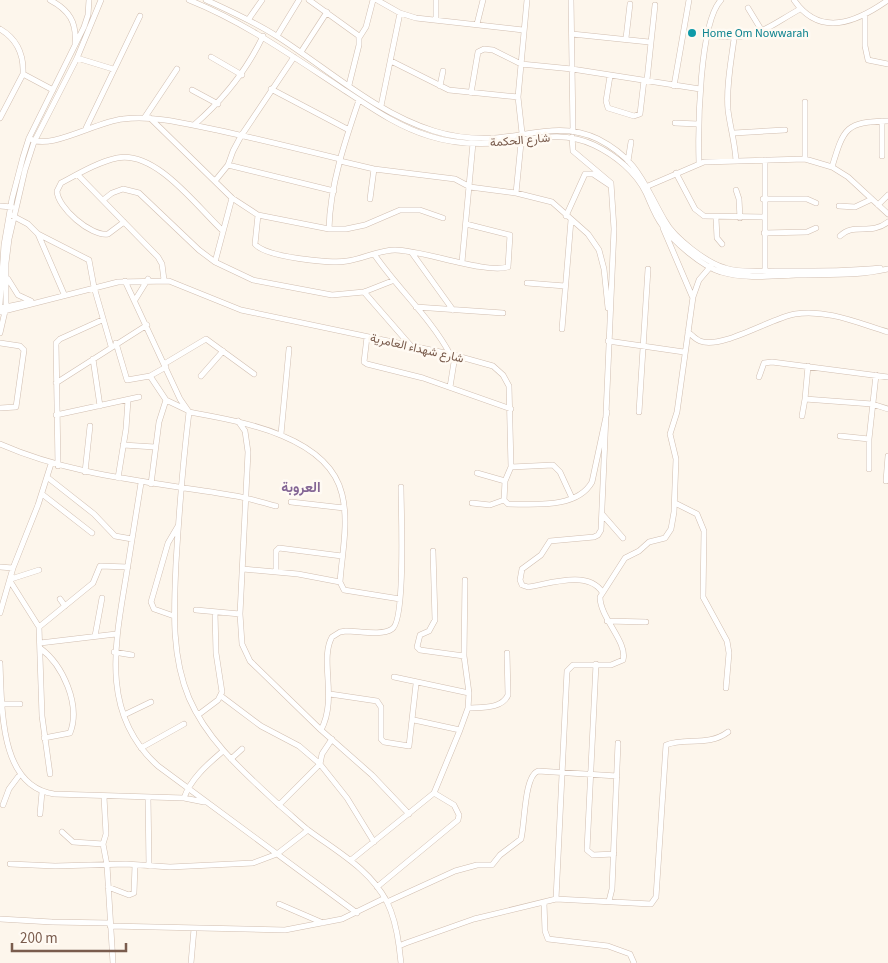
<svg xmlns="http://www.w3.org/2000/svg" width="888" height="963" viewBox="0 0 888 963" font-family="'Source Sans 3',Vazirmatn,sans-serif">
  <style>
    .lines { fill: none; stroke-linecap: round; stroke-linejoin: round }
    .minor-casing { stroke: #d1beb0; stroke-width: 6 }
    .minor { stroke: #fff; stroke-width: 5 }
    .culture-dot { fill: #0f9aa8; stroke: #fffaf3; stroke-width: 2 }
    .labels { text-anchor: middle; stroke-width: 5; stroke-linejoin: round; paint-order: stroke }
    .culture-label { font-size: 12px; fill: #0d838f; stroke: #fffaf3; text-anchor: start }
    .street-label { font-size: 12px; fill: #7a5c4d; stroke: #fffaf3 }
    .neighbourhood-label { font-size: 14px; font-weight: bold; fill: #846695; stroke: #fffaf3 }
  </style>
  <rect width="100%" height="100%" fill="#fdf6ec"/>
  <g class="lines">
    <g class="minor-casing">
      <path id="minor" d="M50,0C69,10 77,22 75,44
        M189,0C244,22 292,56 341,88C369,106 396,126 429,136C454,144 482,145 508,142C538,138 565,131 594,145C615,155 636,172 646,193C651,204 655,216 662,225C672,241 703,267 721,272C744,279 772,276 796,275C827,274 858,276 888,269
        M206,0C230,11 255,22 278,37C328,69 376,113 434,131C453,137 474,139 495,138C531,135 563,122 598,139C639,160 644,185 665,221C674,238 707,263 725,268C741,273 759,271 775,271C810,271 845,272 880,268
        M309,0L359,36V45L349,85
        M377,0L400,13L416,18L523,30
        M436,0V20
        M571,0L573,131
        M794,0C820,38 857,22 888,0
        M748,8L762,31
        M865,14V46L868,60L888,64
        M248,20L262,0
        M477,24L483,0
        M0,29C17,39 24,54 23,74
        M572,34L649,42
        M708,35C755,42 761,31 800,9
        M277,36L299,0
        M359,38L366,27L373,0
        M626,38L630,4
        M734,39C731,62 726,87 728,110C730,127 735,142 736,161
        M301,52L327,12
        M211,57L242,75
        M77,58L113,69
        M391,61L449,90L518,97
        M610,76L606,101L608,108L634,116L640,114L644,80
        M647,80L655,5
        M440,86L443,71
        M674,86L689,0
        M271,89L349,130
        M192,90L218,104
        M471,93L478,52L484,49L493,50L521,64L572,69L700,89
        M381,106L400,13
        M145,117L177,69
        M0,118L23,74L53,90
        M150,118L232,198L258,215L329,229H346L365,225L400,210H420L443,218
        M675,123L698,124
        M194,125C224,99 246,72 263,36
        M86,128L140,16
        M734,133L785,130
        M572,137L573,151L611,183L614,229L601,530L598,535L594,537L550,541L541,555L522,569L520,580L522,585L528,587C549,584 588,570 602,592
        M29,138C48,152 97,121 123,119C154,115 187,124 217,130C258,139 299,149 340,159
        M882,156V121
        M805,159V102
        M765,160V271
        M340,161L374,169L455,179L470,187L516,193L552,202L588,234L599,250L604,269L608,308
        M628,161L631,142
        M699,163C698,130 699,23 721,0
        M228,165L334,191
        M832,167C844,127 846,122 888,121
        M676,173L695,209L704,216L764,217
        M78,175L158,257L162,264L164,280
        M215,181L228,165L233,151L241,136L294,57
        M648,186L704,162L805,159L832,167L848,177L888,214
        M736,190L739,199L740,218
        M516,193L522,133L518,97L527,0
        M370,199L374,169
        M763,199H807L816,203
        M103,200L112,193L123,189L139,193L199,250L215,262L253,280L332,295L364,292L392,281
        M878,205L888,195
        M0,206L12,207
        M839,206L855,207L872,199
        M11,215L28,224L38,234L64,294
        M258,215L255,244C265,257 331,264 347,261C363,259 379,250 395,250C423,250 485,274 508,267L510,235L466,224
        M566,216L585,174H593L611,186
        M716,218L717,238L722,244
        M124,222L108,234C91,237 57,207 57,191L61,183C78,174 98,162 117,158C156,150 197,207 223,231
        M663,228L692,296
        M329,229C330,185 345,141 359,100
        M764,233L807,232L816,228
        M38,234L89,260L94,287L111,346
        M840,236C854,222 870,236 888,222
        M412,253L453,310
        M374,254C398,289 430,317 450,354
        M215,262L232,198
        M462,262L473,143
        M8,279L18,295L31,301
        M125,281L180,399L189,412C238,421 328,435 342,494C349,522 342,554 340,582
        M527,283L565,286
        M364,292L411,346
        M135,300L148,279
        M0,304L4,245L12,199L23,157L29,138L84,27L88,15L89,0
        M416,307L503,313
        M0,308L30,302
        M0,312L118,282L169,281L241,310L450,354L493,366L503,375L509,386L511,467L505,481L504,500L508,504C533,504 577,509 592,482L607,412
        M562,329L571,220
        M688,332C692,335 695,339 700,341C721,350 771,318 795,314C827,309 858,323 888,332
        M0,333L6,307V263L9,239L25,170L34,142L77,58L101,0
        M367,337L364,362L367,364L423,378L511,409
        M608,341L684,352
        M0,343L20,346L24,350L16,407L0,408
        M116,343L127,380L150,376L166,367
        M93,359L100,406
        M164,364L206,339L254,374
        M808,366L805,399L872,404L888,409
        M150,376L166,400L187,410
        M201,376L223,351
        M759,377L764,363L772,362L888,377
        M56,383L147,325
        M450,387L455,356
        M189,412C183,462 179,512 176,563C174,609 171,655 189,698C208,742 245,773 279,805L320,764L299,746L261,726L221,696
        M639,412L648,269
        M56,415L139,397
        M802,416L805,399
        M238,421L245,431L248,452L240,614L242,644L250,661L321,730L372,775L409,814
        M281,434L289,349
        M840,436L869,439
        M0,444C75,477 156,482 236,496C249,498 263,503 276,506
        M123,445L155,447
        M58,466L56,343L60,339L102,320
        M511,467L553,465L560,472L572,498
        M869,469V439L876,375
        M85,472L90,426
        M477,473L505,481
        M47,477L94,514L115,536L132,539
        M118,478L126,429L128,400
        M886,481L888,456
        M141,483C136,514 131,546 126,577C115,644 100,714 158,766L357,913
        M151,484L159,422L166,400
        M42,494L92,533
        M291,502L344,508
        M472,503L490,505L504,500
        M675,503L697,514L704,531L703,597L727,641L729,653L726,688
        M602,514L623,538
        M433,551L435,620L429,631L420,635L417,647L420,650L464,656
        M0,567L13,568
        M243,569L298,574L340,582L344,590L400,599
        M276,572V551L279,548L342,556
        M11,579L39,570
        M10,581L39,627L42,716L50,774
        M60,599L65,606
        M196,610L240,614
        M0,613L13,568L38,505L51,464
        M174,616L154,609L151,602L168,543L178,526
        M607,621L646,622
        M39,627L93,583L100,566L128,567
        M95,636L102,598
        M40,643L116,634
        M40,648C63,665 81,705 70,733L44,738
        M114,652L132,655
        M0,663C2,711 0,786 54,794L184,798L204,802
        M596,664L587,850L593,855L614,854
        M394,677L469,693
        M330,694L377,701L381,707V739L384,742L409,746L416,684
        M2,704H20
        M468,708C482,707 502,709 508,695L507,653
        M124,715L151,702
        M198,715L218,700L222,692L216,653L215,612
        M414,720L460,730
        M321,730C338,698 319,660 332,637L340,632L346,631C359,631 382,636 392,629C406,621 401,508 401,487
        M332,739L322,754L320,764L347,798L374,842
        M141,748L184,724
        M231,759L242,749
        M104,797L106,834L103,844L107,865L113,963
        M148,797L149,866
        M184,798C191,778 208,764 223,751
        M3,805L9,789L18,777
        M279,805C289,813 298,822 308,830C336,851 370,869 387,902C394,916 397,931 399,946
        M40,814L42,792
        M62,832L73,842L103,844
        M351,860L434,793L460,730L468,708L469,693L464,656L465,580
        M10,864L55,866L126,864L170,867L253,863L277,854L308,830
        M108,887L129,895L134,893L135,865
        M377,887L458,820L459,815L454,805L434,793
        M556,899L567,671L573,665H611L623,660C628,642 600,618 600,597L625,558L639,551L649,542L665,538L671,529L674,512L676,459L670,434L677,412L693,297L699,280L711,266
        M609,901L612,889L618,743
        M387,902L455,871L477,865H492L500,855L521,839C525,824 524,776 538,771L617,776
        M544,903L545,931L548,939L608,946L630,954L634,963
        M279,904L323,923
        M0,919L52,922L110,923
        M110,926L285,930L342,919L385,898
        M191,963L194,929
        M401,963L399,946L406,943L474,919L556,899L651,904L656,897L666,745C685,737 708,747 728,732"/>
    </g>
    <use href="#minor" class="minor"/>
  </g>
  <circle class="culture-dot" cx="692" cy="33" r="5"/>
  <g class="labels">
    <g class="culture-label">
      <text x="702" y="37">Home Om Nowwarah</text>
    </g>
    <g class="street-label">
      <text transform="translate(520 140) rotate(-5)" y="4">شارع الحكمة</text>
      <text transform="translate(417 348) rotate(13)" y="4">شارع شهداء العامرية</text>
    </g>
    <g class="neighbourhood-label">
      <text x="301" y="492">العروبة</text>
    </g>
  </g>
  <path d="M12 943v8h114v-8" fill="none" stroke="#7a5c4d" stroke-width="2.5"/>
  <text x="20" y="943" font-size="15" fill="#7a5c4d" stroke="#fffaf3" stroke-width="4" paint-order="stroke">200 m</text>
</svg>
